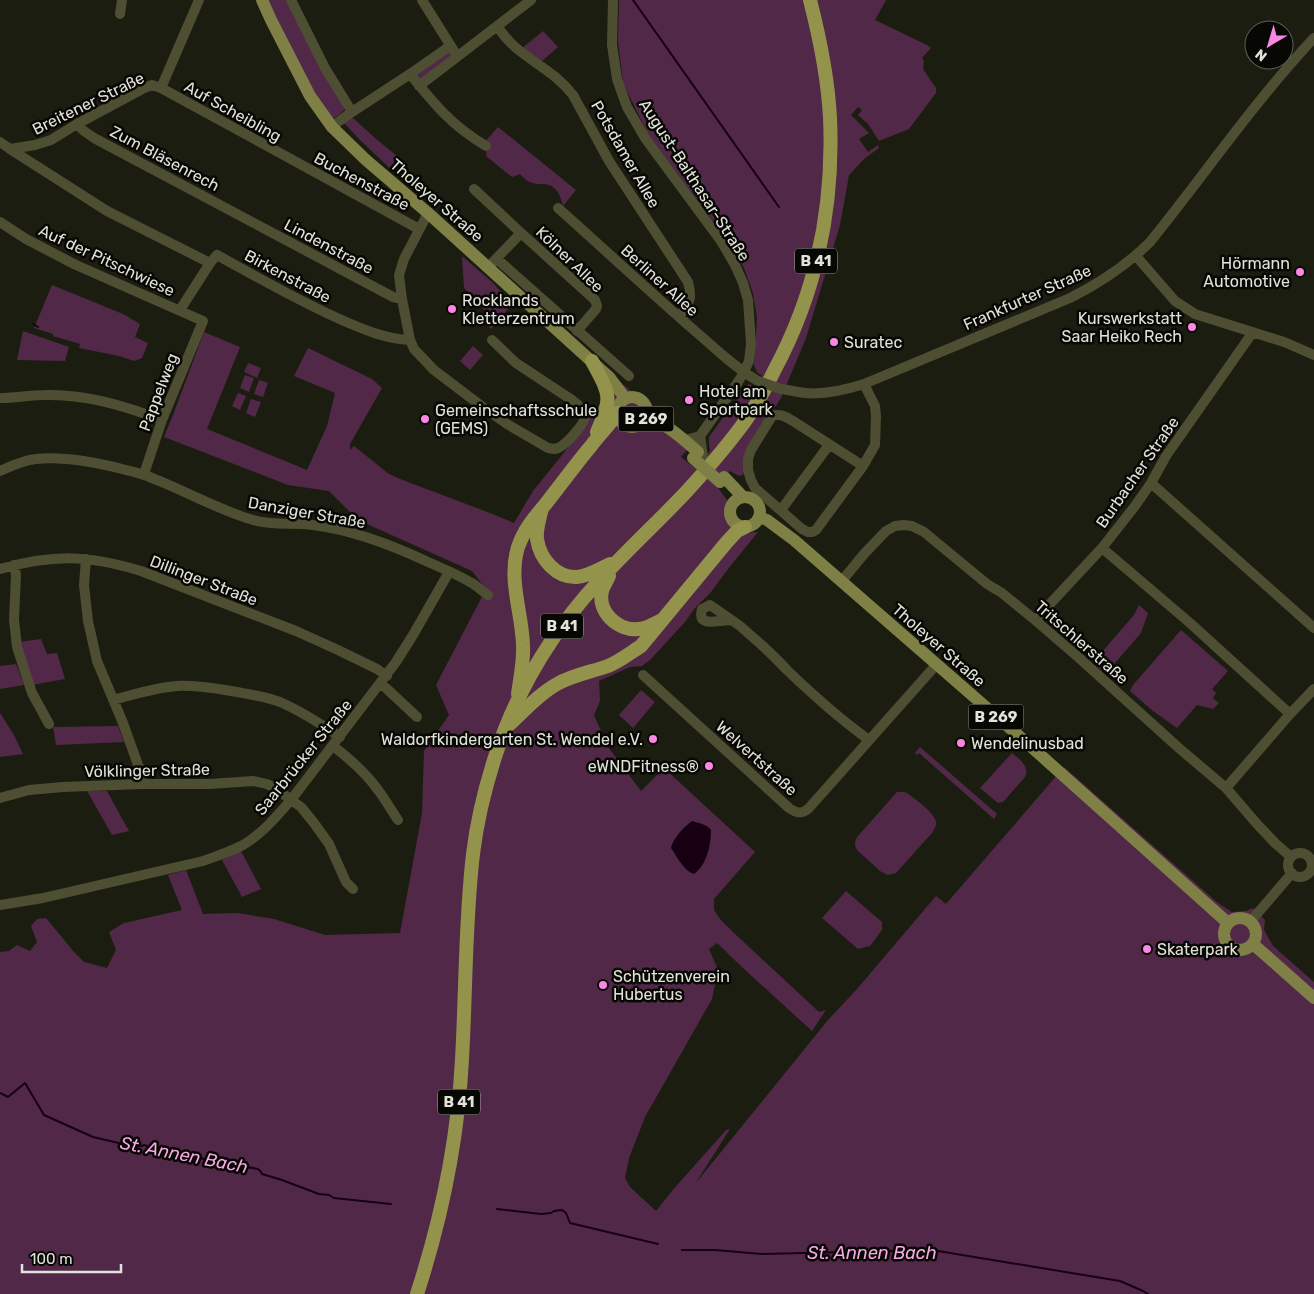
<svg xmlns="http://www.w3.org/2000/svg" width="1314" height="1294" viewBox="0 0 1314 1294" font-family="Rubik,sans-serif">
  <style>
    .green { fill: #522849 }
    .water { fill: #180013 }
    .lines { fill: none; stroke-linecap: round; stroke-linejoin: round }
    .stream { stroke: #180013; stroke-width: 2 }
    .minor { stroke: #4d4e32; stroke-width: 10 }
    .major { stroke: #7f8045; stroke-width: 12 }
    .highway { stroke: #93934b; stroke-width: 14 }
    .minor-bridge { stroke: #4d4e32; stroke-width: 10 }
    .major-bridge { stroke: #7f8045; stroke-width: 12 }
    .poi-dot { fill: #fc86e3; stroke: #070703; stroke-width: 2 }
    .labels { text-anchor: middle; stroke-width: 5; stroke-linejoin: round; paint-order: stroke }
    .shield { fill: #070703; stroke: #a0a09a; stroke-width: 1 }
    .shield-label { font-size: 15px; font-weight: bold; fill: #e1e2da }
    .street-label { font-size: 16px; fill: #e1e2da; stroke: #070703 }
    .poi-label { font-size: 16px; fill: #e1e2da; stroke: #070703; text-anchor: start }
    .water-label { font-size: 18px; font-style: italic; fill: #f9a7e6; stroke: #070703 }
  </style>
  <rect width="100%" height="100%" fill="#1c1d11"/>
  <path class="green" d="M265,0H287L344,105V110L340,114L332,119L314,96Z
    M619,0H886L875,20L927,45L931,48L922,58L924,61L923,69L936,88V93L909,129L879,141L868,124L858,115L862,110L858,107L851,115L869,133L859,139L868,152L878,145L879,148L864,159L849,175L840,225L806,338L781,398L749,448L743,475L739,476L730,471L716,485L727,500L726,509L727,517L734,528L744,533L758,532L728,569L711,592L695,608L685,622L650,660L642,666L630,667L599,681L600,701L594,715L608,747L641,791L664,768L755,852L714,899V910L720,919L734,933L819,1012L826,1010L812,1031L743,968L717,943L709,949L718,970L712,999L645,1117L629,1158L625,1178L630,1187L656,1211L671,1192L726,1130L730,1129L695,1184L828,1020L857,989L936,896L946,904L1064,767L1218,903L1232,912L1246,911L1253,908L1265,920L1264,930L1273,946L1314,982V1294H0V952L9,951L17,945L30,951L37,942L31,926L37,919L46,918L74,952L84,962L107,968L116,950L109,932L124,923L182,910L168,875L186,870L203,914L238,913L274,919L325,935L400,933L422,813L424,751L449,715L436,685L486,589L472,571L358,520L329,491L288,485L164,437L173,415L204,332L240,347L207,429L307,470L327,426L335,393L294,376L308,348L372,379L382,388L350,444V450L354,446L389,474L400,479L490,513L514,523L533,491L563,454L618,380L692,444L681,457L695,468L710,451L709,444V437L744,388L749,384L756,387L762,376L757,372L754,365L757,318L753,293L744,268L728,241L648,134L623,83L618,41Z
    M543,31L558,47L542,61L521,49Z
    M449,51L453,54L421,79L416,76Z
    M348,116L354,119L375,138L403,161L405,176L396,174L360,140L342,121Z
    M498,127L576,190L563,206C560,194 556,184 542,184C538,184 534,184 530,182C526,181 523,177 520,174L512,177L486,156L487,147L485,142Z
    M462,256L492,282L506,297L508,309L491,329L487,325L489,315L464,288Z
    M52,285L123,314L140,324L135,337L148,343L142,358L134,361L119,356L79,348L80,344L53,336V334L34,328Z
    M23,331L69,347L65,361L17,360Z
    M473,346L483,355L470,370L460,361Z
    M248,363L261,368L257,378L244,372Z
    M245,375L254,378L249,392L240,388Z
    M259,380L268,383L263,397L254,394Z
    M238,393L246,396L240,410L232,406Z
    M251,399L261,402L255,417L246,413Z
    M1139,605L1148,613L1141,633L1108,671H1102L1095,664V660L1134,615Z
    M1181,630L1228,671L1212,689L1216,693L1213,698L1219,703L1213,709L1197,705L1177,728L1153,711L1130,691L1133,685Z
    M41,639L47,654L57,653L65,679L32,685L19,642Z
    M16,664L24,685L0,689V666Z
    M641,690L655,702L633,728L619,715Z
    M0,713L14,735L23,754L0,757Z
    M118,726L124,742L56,745L53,727Z
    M920,747L997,814L994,819L919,753L917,755L915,753Z
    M1012,753C1019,759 1030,766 1025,777L1003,802L998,803L980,788Z
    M87,791H107L129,831L112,835Z
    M897,792H904L907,793C915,799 934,812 936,822C937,826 934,829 932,833L896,873L888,875L880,871L858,851C854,846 854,841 858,836Z
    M241,851L261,889L242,897L222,860Z
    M846,891L882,922V930L870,946L858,949L822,918Z"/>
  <path class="water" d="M692,821C699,823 706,824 711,830C711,844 707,865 694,874C684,871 677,857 671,848C673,838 684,827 692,821Z"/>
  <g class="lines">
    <path class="stream" d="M633,0L779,207
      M33,324L38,327
      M0,1093L8,1097L25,1083L44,1115L93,1137L136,1147L145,1145L151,1149L258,1169L261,1172L262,1174L282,1180L319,1194L329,1195L334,1198L391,1204
      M497,1209L541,1214L551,1213L554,1211L562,1210L566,1213L570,1223L658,1244
      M682,1250H715L762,1254L932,1250L1120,1281L1143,1291L1148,1294"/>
    <path class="minor" d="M291,0L325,68L352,112
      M422,0L454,51
      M613,0L612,45L617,79L627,107L645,138L721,241L735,265L743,283L748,300L751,344L749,361L744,372L738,382L700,436L685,440
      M120,14L122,0
      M497,26C502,33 508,41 515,47C535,64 556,73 573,95L609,161L688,282C693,300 689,302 679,317
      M410,74C435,105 451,125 486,146
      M419,86L531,0
      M161,88L199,0
      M77,124L84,131L94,138L393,297L402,299
      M332,127L338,122L352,112L410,74L450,46
      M0,142L10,149L35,145L51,140L77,124L144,88L152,85L161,88L419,229
      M10,149L107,211L210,263
      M474,189L521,233L492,263
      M558,208C604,249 649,291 695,331C715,348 735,368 758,381
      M428,213L404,259L399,275L402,299L410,340L414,349L434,370L484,408L507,424L548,448C553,449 556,450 560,447C567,443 586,423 585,415C584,409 577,404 572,400L516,363L492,340
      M0,222L26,239L76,265L203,321L162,420L144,474
      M521,233L595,300L597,306L596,309L577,331
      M1136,256L1175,301L1195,314L1284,342L1314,355
      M497,259L629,376
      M180,310L210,263L217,255C259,278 300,302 344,321C365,330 386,339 410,340
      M781,389C789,390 797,392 805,393C824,395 845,390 864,384L1070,298C1100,283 1127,265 1150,242C1205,174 1254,102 1314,38
      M0,398C15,398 31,395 46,395C86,394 125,406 162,420
      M700,436L703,457
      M863,466L793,421C786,417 780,413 772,416L751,450L748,459V470L751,480L755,488L802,529L808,532H812L816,530L863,466L875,445L876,416L875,406L864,384
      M0,471C11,466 24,460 36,459C64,456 95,462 122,469C130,471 137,472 144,475C181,488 215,509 253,520C273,526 293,522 313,525C353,530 392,545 428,562C442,568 456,574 470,582C476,585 482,591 488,595
      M1151,483L1314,628
      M781,510L829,445
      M1102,548L1190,623L1290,714
      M86,559L84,585L88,621L97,661L123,723L142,776V784
      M14,565L16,575L14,620L17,647L32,693L49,724
      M0,569C54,554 88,555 141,571L296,631L338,650L377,669L387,676
      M841,582L864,554L886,531L895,526L904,525L912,526L924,532L987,584L1002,593L1035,620L1078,657L1180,749L1226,788L1257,824L1275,843L1291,857
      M1035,620L1102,548L1135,506L1151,483L1166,456L1253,332
      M733,621L710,605L702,609C696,631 724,617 733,621C738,624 744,629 748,633C762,645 775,657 787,670C813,695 840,719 869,740
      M643,675L789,808C796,813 802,815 809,808L936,665
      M381,684L387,689L417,717
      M113,700C134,694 155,688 177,686C195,685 213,688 231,691C247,694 264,696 280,702C301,711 321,724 340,737
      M333,746C350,759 366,773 378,790C385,799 391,810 398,820
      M1226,788L1290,714L1314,689
      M0,798L29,790L63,787L142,784H209L254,781L267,784L277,789L291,800L301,807L314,823L329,844L346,882L353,889
      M1288 865a12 12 0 1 1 24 0a12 12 0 1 1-24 0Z
      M0,905L43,898L203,861C217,856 230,852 243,845C262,834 277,816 291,800L396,662L413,635L449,572
      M1251,921L1292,873"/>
    <path class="major" d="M262,0L271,20L310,96L332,127L366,160L428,213L610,378L625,398
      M617 412a15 15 0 1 1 30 0a15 15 0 1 1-30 0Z
      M647,413C654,420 662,424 670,429C680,436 689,444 698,452
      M724,477L743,497
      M730 512a15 15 0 1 1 30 0a15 15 0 1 1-30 0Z
      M759,517L767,520L794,540L1027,743L1228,923
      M1224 934a16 16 0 1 1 32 0a16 16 0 1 1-32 0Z
      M1253,944L1314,998"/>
    <path class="highway" d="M592,361C610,395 613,396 597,432
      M541,512C539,521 536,530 537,539C540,559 556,578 577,577C589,576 599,569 610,564
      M609,576C607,581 603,586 602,591C597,612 618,631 638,629C646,629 653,624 660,621
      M518,694C520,678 524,662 523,645C522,612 508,580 518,547C524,530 533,519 544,506C560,486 575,465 591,446C599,435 610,425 617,413
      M510,724C525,710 539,694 557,684C573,675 591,672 608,666C620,661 630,653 641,646L726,543L737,531L745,527
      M417,1294C442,1217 458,1139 462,1059C466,990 465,922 473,854C477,821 485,788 495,757C516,692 552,632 598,582C627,550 658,522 687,491C708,468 728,445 746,420C757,404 766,388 774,371C816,293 834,207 830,118C828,78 820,39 810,0"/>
    <path class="minor-bridge" d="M758,381L781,389"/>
    <path class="major-bridge" d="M693,458L720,482"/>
  </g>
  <g class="poi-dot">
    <circle cx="1300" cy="272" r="5"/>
    <circle cx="452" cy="309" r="5"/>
    <circle cx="1192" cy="327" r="5"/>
    <circle cx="834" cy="342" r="5"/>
    <circle cx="689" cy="400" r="5"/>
    <circle cx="425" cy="419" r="5"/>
    <circle cx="653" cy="739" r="5"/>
    <circle cx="961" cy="743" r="5"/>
    <circle cx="709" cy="766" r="5"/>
    <circle cx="1147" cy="949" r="5"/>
    <circle cx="603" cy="985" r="5"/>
  </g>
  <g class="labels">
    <g class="shield">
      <rect x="795" y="248.5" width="42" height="25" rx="4"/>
      <rect x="618.5" y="406.5" width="55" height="25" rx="4"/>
      <rect x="541" y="613.5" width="42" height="25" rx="4"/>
      <rect x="968.5" y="704.5" width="55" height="25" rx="4"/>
      <rect x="438" y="1089.5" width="42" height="25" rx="4"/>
    </g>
    <g class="shield-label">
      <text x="816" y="266">B 41</text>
      <text x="646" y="424">B 269</text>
      <text x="562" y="631">B 41</text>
      <text x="996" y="722">B 269</text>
      <text x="459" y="1107">B 41</text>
    </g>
    <g class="street-label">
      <text transform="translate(88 103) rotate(-26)" y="6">Breitener Straße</text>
      <text transform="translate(233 111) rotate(29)" y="6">Auf Scheibling</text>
      <text transform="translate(626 154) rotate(60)" y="6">Potsdamer Allee</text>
      <text transform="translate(165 158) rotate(28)" y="6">Zum Bläsenrech</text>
      <text transform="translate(695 180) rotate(57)" y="6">August-Balthasar-Straße</text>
      <text transform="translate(362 181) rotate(28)" y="6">Buchenstraße</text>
      <text transform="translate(437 200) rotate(41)" y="6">Tholeyer Straße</text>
      <text transform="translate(329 246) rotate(28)" y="6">Lindenstraße</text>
      <text transform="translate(570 259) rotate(44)" y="6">Kölner Allee</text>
      <text transform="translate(107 260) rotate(25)" y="6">Auf der Pitschwiese</text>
      <text transform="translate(288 276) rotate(28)" y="6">Birkenstraße</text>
      <text transform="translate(660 280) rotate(42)" y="6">Berliner Allee</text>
      <text transform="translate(1027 297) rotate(-24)" y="6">Frankfurter Straße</text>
      <text transform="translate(158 392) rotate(-69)" y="6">Pappelweg</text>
      <text transform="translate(1137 472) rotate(-55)" y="6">Burbacher Straße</text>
      <text transform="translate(307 512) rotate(10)" y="6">Danziger Straße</text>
      <text transform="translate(204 580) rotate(21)" y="6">Dillinger Straße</text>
      <text transform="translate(1082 642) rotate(41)" y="6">Tritschlerstraße</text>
      <text transform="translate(939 645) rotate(41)" y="6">Tholeyer Straße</text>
      <text transform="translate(303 757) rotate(-51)" y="6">Saarbrücker Straße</text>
      <text transform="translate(757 758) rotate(42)" y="6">Welvertstraße</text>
      <text transform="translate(147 770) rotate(-1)" y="6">Völklinger Straße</text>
    </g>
    <g class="poi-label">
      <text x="1290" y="269" text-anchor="end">Hörmann<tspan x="1290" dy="18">Automotive</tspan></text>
      <text x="462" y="306">Rocklands<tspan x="462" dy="18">Kletterzentrum</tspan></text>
      <text x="1182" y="324" text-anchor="end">Kurswerkstatt<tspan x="1182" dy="18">Saar Heiko Rech</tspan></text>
      <text x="844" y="348">Suratec</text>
      <text x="699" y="397">Hotel am<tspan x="699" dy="18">Sportpark</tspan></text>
      <text x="435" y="416">Gemeinschaftsschule<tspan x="435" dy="18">(GEMS)</tspan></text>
      <text x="643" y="745" text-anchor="end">Waldorfkindergarten St. Wendel e.V.</text>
      <text x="971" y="749">Wendelinusbad</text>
      <text x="699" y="772" text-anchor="end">eWNDFitness®</text>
      <text x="1157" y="955">Skaterpark</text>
      <text x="613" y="982">Schützenverein<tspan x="613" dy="18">Hubertus</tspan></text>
    </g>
    <g class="water-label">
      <text transform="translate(184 1155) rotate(11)" y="6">St. Annen Bach</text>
      <text x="872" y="1259">St. Annen Bach</text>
    </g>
  </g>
  <g transform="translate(1269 45) rotate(218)"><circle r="24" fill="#070703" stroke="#5e5f59"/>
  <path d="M0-4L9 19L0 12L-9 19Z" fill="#fc86e3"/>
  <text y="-8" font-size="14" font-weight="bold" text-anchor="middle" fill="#e1e2da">N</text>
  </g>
  <path d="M22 1264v8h99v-8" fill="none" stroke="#e1e2da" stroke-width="2.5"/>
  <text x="30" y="1264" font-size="15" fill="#e1e2da" stroke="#070703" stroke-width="4" paint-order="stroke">100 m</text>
</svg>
